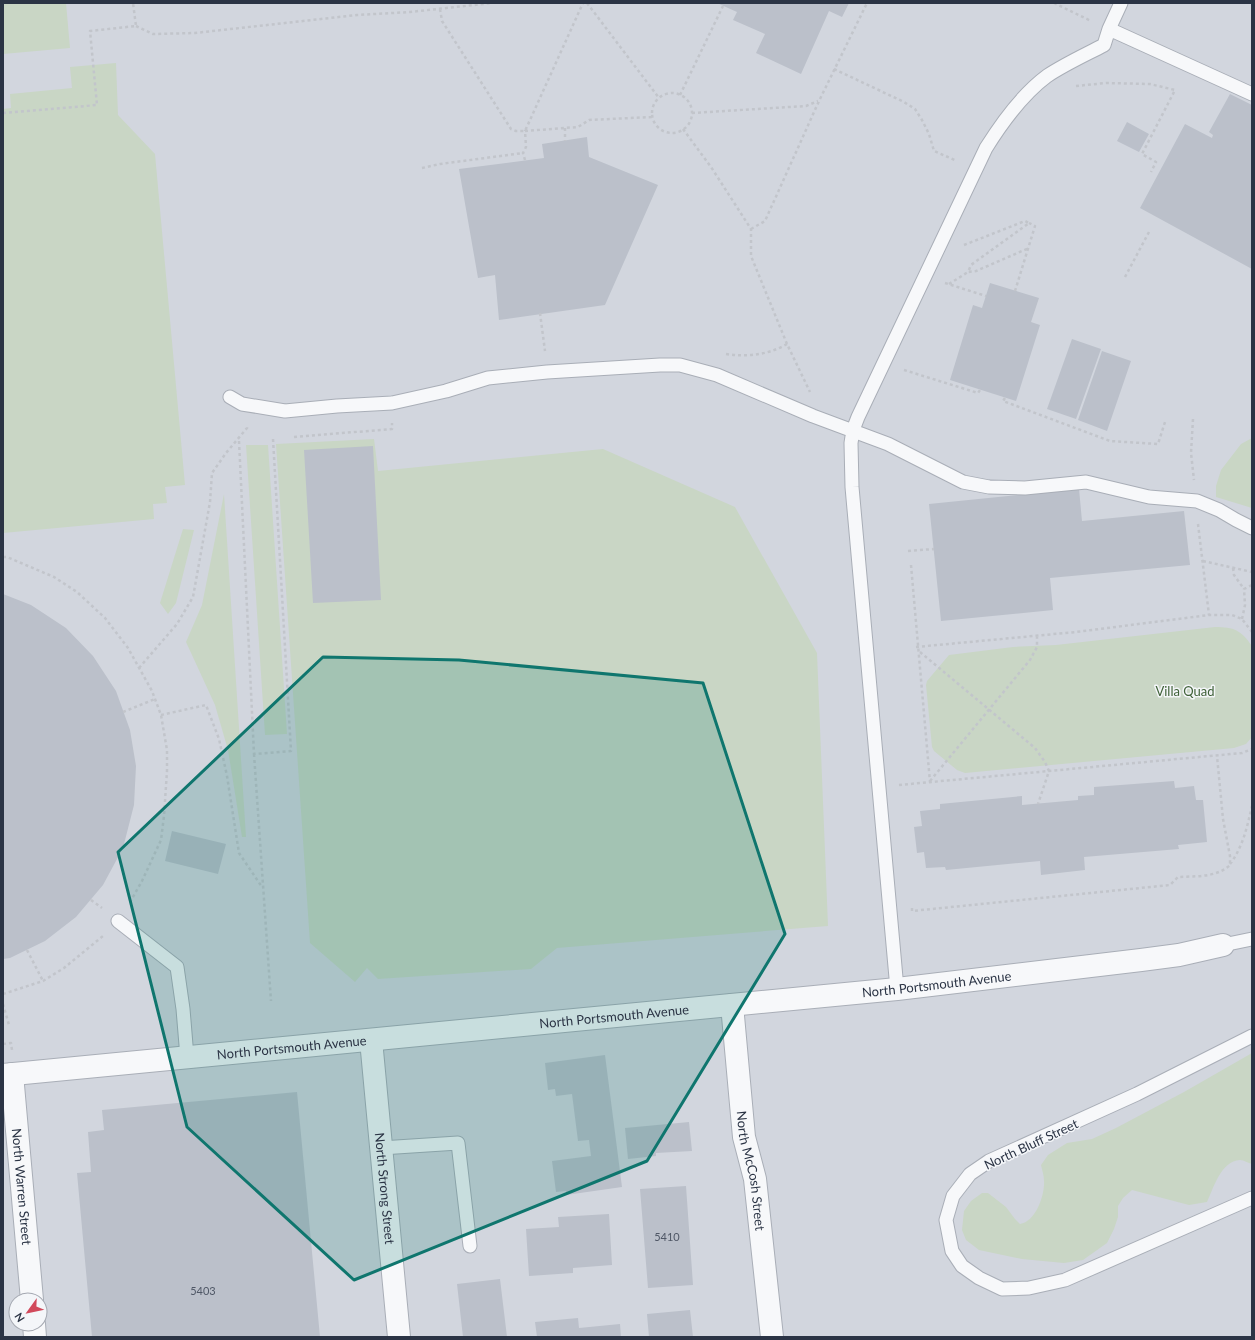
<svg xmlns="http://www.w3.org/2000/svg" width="1255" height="1340" viewBox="0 0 1255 1340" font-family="Lato,sans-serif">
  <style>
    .built { fill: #d2d6de; fill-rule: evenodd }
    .green { fill: #c9d6c5 }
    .building { fill: #bbc0ca }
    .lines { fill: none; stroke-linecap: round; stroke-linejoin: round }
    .service-casing { stroke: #a9aeb7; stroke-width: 15 }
    .minor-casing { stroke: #a9aeb7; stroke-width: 24 }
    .path { stroke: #c2c5cb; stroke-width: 2.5; stroke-dasharray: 3 3; stroke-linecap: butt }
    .service { stroke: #f7f8fa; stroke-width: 13 }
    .minor { stroke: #f7f8fa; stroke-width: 22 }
    .marked { fill: #0f766e; fill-opacity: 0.2; stroke: #0f766e; stroke-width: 3; stroke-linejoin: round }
    .labels { text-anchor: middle; stroke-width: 3; stroke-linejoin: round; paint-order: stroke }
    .number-label { font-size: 11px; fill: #4f5766 }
    .park-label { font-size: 13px; fill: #3f6138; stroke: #f4f6f9 }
    .street-label { font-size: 13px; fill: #2b3445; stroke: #f4f6f9 }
  </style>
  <rect width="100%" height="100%" fill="#e4e7ec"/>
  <path class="built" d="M3,3H1252V1337H3ZM16,1300H40V1324H16Z"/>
  <path class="green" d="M3,3H66L70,48L3,54Z
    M116,63L118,115L155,154L185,485L165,487L167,503L153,504L154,519L3,533V109L11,108L10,94L72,88L70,67Z
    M1252,438V508L1216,497V486L1221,470L1241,444Z
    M374,439L378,471L603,449L735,507L817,653L828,926L557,948L531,969L378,979L367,968L355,982L310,943L276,444Z
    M246,445H268L287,734L265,735Z
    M224,494L246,837H242L228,750L215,705L186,642L202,605Z
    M183,529L194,530L176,603L168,614L160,603Z
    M1215,627C1234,627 1241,630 1252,646V737L1246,744L1234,748L965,773L957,770L934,751L932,747L926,685L927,681L949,655L1013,647L1056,645Z
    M1252,1053V1164C1248,1163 1244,1160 1240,1160C1221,1161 1214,1187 1207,1202L1189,1205L1132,1190L1123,1198L1118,1206V1217L1114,1229L1107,1243L1083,1260L1064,1263L1022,1259L979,1250L966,1240L962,1230L964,1211L971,1201L982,1193H988L1006,1207L1015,1219L1020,1224C1036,1222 1045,1194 1044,1181C1044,1175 1042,1170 1041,1165L1048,1155L1067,1143L1092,1139L1116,1128L1184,1092Z"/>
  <path class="building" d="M717,3H849L842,17L829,11L801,74L756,53L765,34L733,20L737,12Z
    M1230,94L1252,105V269L1140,208L1185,124L1212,138L1213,135L1209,132Z
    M1127,122L1149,134L1139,152L1117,141Z
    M587,137L589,157L658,185L605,305L499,320L495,275L478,278L459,169L544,158L542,144Z
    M990,283L1039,298L1031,322L1040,325L1016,401L950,380L973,305L982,308Z
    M1072,339L1101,349L1076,419L1047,409Z
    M1102,351L1131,361L1107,431L1078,420Z
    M373,446L381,600L313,603L304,450Z
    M1079,489L1082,521L1184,511L1190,565L1050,578L1053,610L941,621L929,504Z
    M3,594L31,605L66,628L93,656L116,691L130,730L136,766L134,805L123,848L103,885L76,917L45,941L10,958L3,959Z
    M1174,781L1175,788L1194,786L1196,800H1203L1207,842L1178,845L1179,849L1084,857L1085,870L1041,875L1040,861L946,870L945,867L926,868L924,852L917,853L914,827L922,826L920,811L940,809V804L1022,796V805L1078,800V796L1094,795V787Z
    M172,831L226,844L218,874L165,861Z
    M605,1055L622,1187L566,1195V1191L556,1192L552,1161L591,1156L589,1140L578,1141L572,1094L556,1096L555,1089L548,1090L545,1063Z
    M297,1092L320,1337H92L77,1173L91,1172L88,1132L104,1130L102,1110Z
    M689,1122L692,1151L656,1153V1156L628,1159L625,1128Z
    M686,1186L693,1285L648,1288L640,1189Z
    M609,1214L612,1265L573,1268V1273L529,1276L526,1229L559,1227L558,1217Z
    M500,1279L507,1337H463L457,1284Z
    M690,1310L693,1337H649L647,1314Z
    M578,1318L579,1328L620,1324L621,1337H537L535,1322Z"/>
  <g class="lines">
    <g class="service-casing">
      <path id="service" d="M1109,29L1252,94
        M230,397L242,404L285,411L337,406L392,403L446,391L488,378L547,372L660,365H680L717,375L813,416L888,444L963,482L989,487L1025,488L1086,482L1149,497L1197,501L1219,510L1236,520L1252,528
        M118,921L177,967L183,1009L187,1057
        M1223,945L1252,939
        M897,989L852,487L851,443L853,430L858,417L986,148C1001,124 1024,93 1047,76C1065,64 1085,55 1104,45L1109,29L1121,3
        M1252,1036L1137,1094L989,1161L970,1174L953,1196L946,1220L952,1251L962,1266L979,1278L1002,1289L1029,1288L1065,1280L1252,1198
        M381,1148L458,1143L470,1246"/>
    </g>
    <g class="minor-casing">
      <g id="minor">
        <path id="s1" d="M732,1005L744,1137L755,1179L772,1337"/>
        <path id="s2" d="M371,1040L399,1337"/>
        <path id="s3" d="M12,1074L32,1300"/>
        <path id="s4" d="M3,1075L897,989L1141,960L1179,955L1223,945"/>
        <path d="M34,1324L35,1337"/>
      </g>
    </g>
    <path class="path" d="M587,3L659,98
      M1054,3L1091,21
      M440,9L442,21L511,129L516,131H525L583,3
      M136,26L153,34L195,33L357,15L410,12L492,3
      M834,69L904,102L915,109L922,120L929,134L934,151L957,161
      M1076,86L1106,83L1150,84L1175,90L1142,154L1156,162L1151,172
      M652 113a20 20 0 1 1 40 0a20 20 0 1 1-40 0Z
      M680,95L723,6
      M3,113L97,105L90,31L136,26L133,3
      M692,113L806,106L818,101
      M565,128V141
      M683,129L711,167L751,229V256L787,344L810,392
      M525,160L523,153L526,147L525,131L578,127L589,120L652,117
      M422,168L440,164L523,153
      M751,229L765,221L819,101L867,3
      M964,245L1025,221L1029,223L971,265L968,272L976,271L1029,248
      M1125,277L1149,232
      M945,283L986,296
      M949,284L968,272
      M1015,291L1035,226L1029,223
      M540,313L545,351
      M726,354C748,357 768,355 787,344
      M904,370L978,393L980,390
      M1005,398L1003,401L1110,441L1158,444L1165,422
      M1193,419L1191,453L1194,480
      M294,437L392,429V423
      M239,441L254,754L291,751L273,439
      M1198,524L1209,615
      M908,551L934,549
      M3,557H7L54,577L77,592L105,618L128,648L152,691L161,715L167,750V771L164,816L161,840L142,881L129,904
      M1203,561L1252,572
      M911,565L930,782
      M1233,568L1234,575L1244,589
      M1242,619L1245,605L1244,589L1252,585
      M916,647L1076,632L1209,615H1232L1242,619L1252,632
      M920,652L1035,748L1045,762L1049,771L1038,804
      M139,668L177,624L193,597L210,502L212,473L226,453L247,428V425
      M123,712L155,699
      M161,715L206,705L219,739L227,776L239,853L262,887
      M254,754L271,1001
      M930,781L1030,660L1037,647V636
      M899,785L1242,753L1252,749
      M1230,864C1243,847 1247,827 1252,806
      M91,900L102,908
      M912,908V911L1170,885L1178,877C1195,876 1216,878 1230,865V856L1223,819L1217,756
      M27,950L43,981
      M3,994L43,981L64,968L103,936
      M3,1004L9,1025
      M3,1044L11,1043L12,1050"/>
    <use href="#service" class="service"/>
    <use href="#minor" class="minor"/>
  </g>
  <path class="marked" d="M323,657L459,660L703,683L785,934L647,1161L354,1280L187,1127L118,852Z"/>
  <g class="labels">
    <g class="number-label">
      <text x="667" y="1241">5410</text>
      <text x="203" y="1295">5403</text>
    </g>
    <g class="park-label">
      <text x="1185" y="696">Villa Quad</text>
    </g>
    <g class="street-label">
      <text dy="5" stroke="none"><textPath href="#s4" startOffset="938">North Portsmouth Avenue</textPath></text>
      <text dy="5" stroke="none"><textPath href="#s4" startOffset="614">North Portsmouth Avenue</textPath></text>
      <text dy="5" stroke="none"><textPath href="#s4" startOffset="290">North Portsmouth Avenue</textPath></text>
      <text transform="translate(1031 1144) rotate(-25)" y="5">North Bluff Street</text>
      <text dy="5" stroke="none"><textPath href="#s1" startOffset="167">North McCosh Street</textPath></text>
      <text dy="5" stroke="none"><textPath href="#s3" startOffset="113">North Warren Street</textPath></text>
      <text dy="5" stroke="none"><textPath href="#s2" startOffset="149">North Strong Street</textPath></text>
    </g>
  </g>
  <rect width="1255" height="1340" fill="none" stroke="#2b3445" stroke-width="8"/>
  <g transform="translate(28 1312) rotate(237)"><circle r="19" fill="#f4f6f9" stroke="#a4a8b1"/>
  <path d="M0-3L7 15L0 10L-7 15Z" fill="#d1495b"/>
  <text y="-6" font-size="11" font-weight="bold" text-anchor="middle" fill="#2b3445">N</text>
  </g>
</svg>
